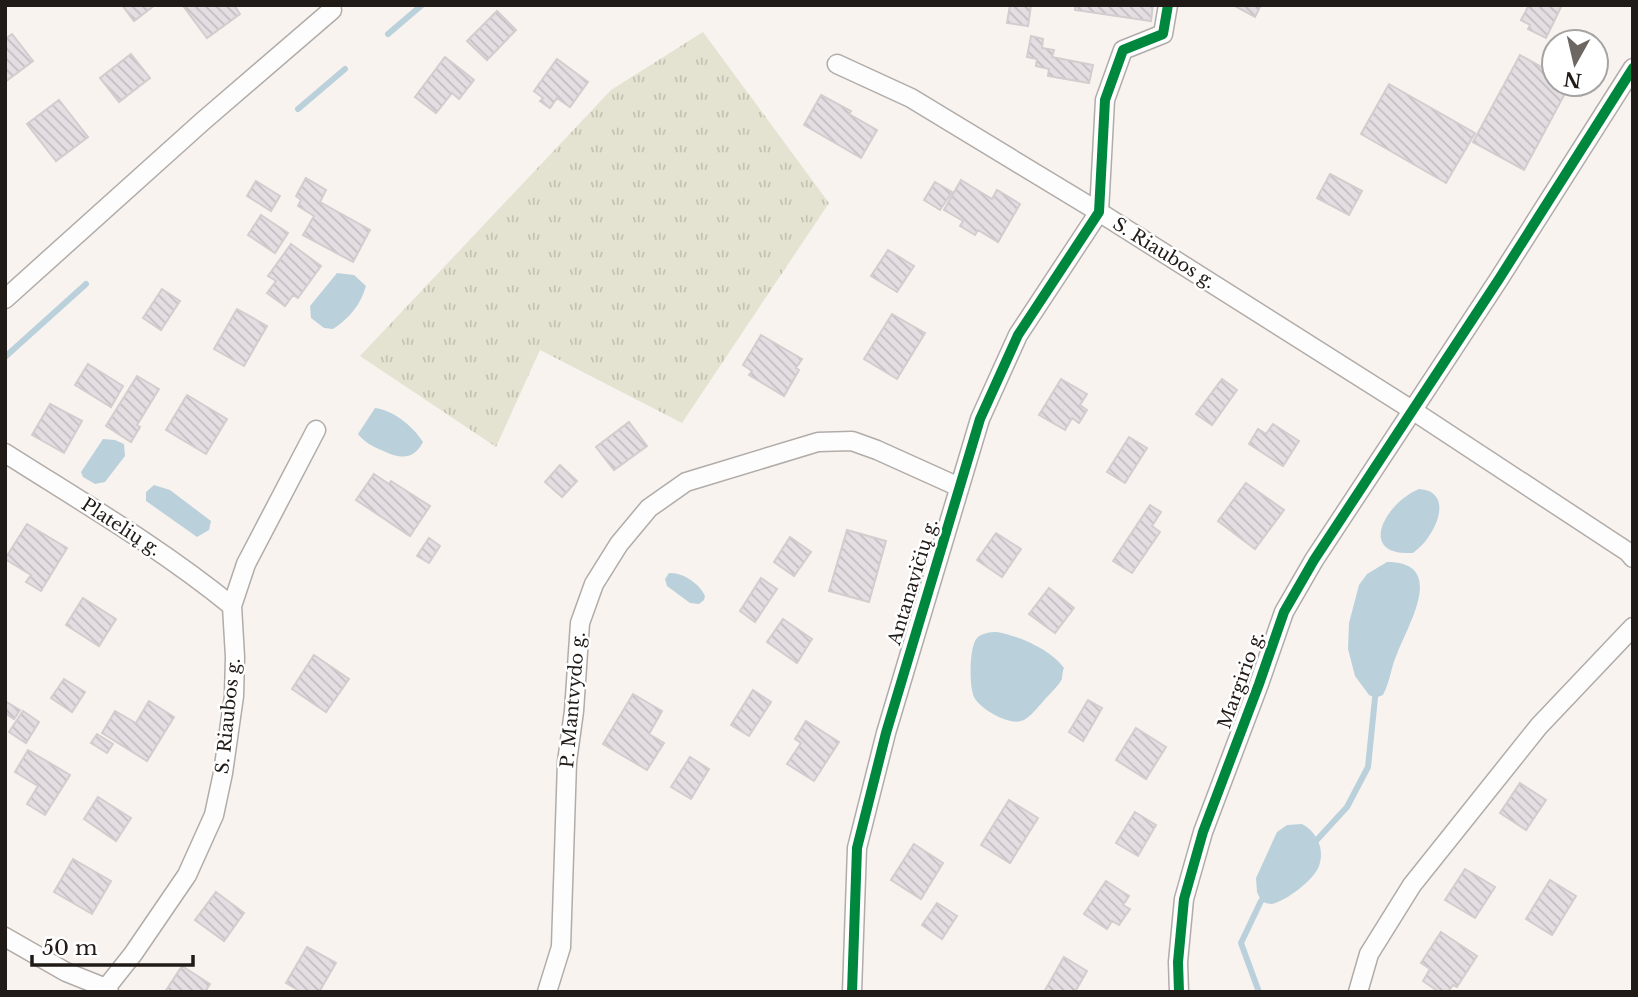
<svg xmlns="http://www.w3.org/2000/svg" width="1638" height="997" viewBox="0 0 1638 997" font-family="'Libre Baskerville',serif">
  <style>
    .grass { fill: url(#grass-tufts) }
    .water { fill: #bad1dc }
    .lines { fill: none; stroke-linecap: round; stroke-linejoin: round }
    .stream { stroke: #bad1dc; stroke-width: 6 }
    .building { fill: url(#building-back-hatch); stroke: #d2cdce; stroke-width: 2 }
    .minor-casing { stroke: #b1aca8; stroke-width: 21 }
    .minor { stroke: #fefdfd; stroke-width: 18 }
    .cycleway-casing { stroke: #fff; stroke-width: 15 }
    .cycleway { stroke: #00873e; stroke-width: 10 }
    .labels { text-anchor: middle; stroke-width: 5; stroke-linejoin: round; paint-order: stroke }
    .street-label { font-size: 18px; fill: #211b18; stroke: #fff }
  </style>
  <defs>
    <pattern id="grass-tufts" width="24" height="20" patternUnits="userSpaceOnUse" patternTransform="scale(1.75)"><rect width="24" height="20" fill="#e4e3d1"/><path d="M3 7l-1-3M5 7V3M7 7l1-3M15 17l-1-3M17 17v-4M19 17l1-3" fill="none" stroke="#c3c2b3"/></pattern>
    <pattern id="building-back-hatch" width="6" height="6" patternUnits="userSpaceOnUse" patternTransform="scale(1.75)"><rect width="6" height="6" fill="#e4dde2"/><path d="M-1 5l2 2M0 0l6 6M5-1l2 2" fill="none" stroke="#c3bdc1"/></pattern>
  </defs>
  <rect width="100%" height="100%" fill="#f9f3f0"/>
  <path class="grass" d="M703,32L829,203L682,423L540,350L496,447L360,356L611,90Z"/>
  <path class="water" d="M337,273L354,275L366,286C361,304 349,319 333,329L324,328L311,318L310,306Z
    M375,408C393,410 413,426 423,442C413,462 398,458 381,450C372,446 364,442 358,434Z
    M103,439L115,440L124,444L125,456L105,482L95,484L83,477L81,472Z
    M154,485L170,490L211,521L209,530L197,537L146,501V492Z
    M1419,489C1448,491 1441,519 1429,536C1425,543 1419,548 1413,553C1356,556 1385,503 1419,489Z
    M1387,562C1447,562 1409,623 1397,654C1391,667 1390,682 1383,695L1375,698L1369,695L1355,676L1348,649L1349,623L1359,585L1367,574Z
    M669,573C683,572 700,584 705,596L704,600L699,604L690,603L667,586L665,579Z
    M997,632C1019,636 1050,649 1064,668C1063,669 1062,677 1062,679C1058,687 1047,696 1041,704C1035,710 1029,719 1021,721C1008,725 980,709 974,697C969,686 969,647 977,638C982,633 990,632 997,632Z
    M1302,824C1317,832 1325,849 1319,866C1314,880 1286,901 1272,904C1268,904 1265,903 1261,901L1257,892L1256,878L1277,832L1287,825Z"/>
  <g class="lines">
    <path class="stream" d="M388,34L422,5
      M298,109L345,69
      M5,357L86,284
      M1314,843L1347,807L1368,767L1375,698
      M1259,992L1241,943L1261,901L1267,895"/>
  </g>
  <path class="building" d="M122,5H155L134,21Z
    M186,5H234L240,14L207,38L184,7Z
    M1010,5H1031L1028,26L1007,23Z
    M1075,5H1153L1151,21L1075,10Z
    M1233,5H1261L1255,17Z
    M1529,5H1562L1546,38L1528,29L1530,25L1521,20Z
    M497,11L516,30L487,60L467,41Z
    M12,34L33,61L5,82V39Z
    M1031,36L1043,39L1042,48L1054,50L1052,57L1093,65L1089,83L1048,76L1049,69L1036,66L1037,59L1027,57Z
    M131,54L150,78L119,102L100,78Z
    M1520,55L1554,74V84H1570L1524,170L1473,142Z
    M445,57L474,80L459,99L452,93L436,113L415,97Z
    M557,59L588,82L570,107L557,98L550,108L540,101L543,98L534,91Z
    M1389,84L1475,133L1446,183L1361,134Z
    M821,95L851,111L849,114L877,130L861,158L804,125Z
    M59,100L88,137L56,161L27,124Z
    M1330,174L1362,191L1349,215L1317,198Z
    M306,178L326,190L320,202L370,230L353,262L303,235L314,216L298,206L301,200L296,196Z
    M961,180L992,199L997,190L1020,204L998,242L978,230L975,235L960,226L963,221L944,210Z
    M256,181L280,196L271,211L247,196Z
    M935,182L952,192L940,210L924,200Z
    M261,215L288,233L275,253L248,235Z
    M291,244L321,266L298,298L293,295L285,306L267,293L276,281L268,276Z
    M888,250L914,266L897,292L871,276Z
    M162,289L180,301L161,330L143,318Z
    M237,309L267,326L244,366L214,349Z
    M892,314L925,333L897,379L864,359Z
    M761,335L802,359L796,368L799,370L784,396L749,375L752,371L743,365Z
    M88,364L123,386L111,407L75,385Z
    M137,376L159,389L137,425L140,427L131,442L106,426Z
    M1061,379L1087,394L1080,405L1087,410L1079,423L1072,418L1065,430L1039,415Z
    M1222,379L1237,390L1212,425L1196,414Z
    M187,395L227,419L206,454L166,430Z
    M50,404L82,421L64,453L32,435Z
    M629,422L647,446L614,470L596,447Z
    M1273,424L1299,441L1283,466L1249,444L1258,429L1266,434Z
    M1129,437L1147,448L1125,483L1107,472Z
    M560,465L577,481L562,497L545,482Z
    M374,474L389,484L391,481L430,506L410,536L356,500Z
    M1246,483L1284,510L1255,549L1218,521Z
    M1150,505L1161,512L1152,526L1160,532L1132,573L1113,561Z
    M27,524L67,548L41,591L26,582L31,575L5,559Z
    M847,530L886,541L869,602L829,591Z
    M996,533L1021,549L1002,577L977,560Z
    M790,537L811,552L794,576L774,562Z
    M429,538L440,546L429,563L417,556Z
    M761,578L777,589L755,622L740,611Z
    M1049,588L1074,608L1055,633L1029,614Z
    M83,598L116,619L99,646L66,625Z
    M783,619L812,639L797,663L767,642Z
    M314,655L349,679L326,712L292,689Z
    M64,679L85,692L72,712L51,698Z
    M753,690L771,702L749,736L731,725Z
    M633,694L662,711L649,734L664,743L647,770L603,744Z
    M1088,700L1102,708L1083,741L1069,732Z
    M5,701L20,710L14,719L5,713Z
    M149,701L174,717L147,761L102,733L115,711L136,723Z
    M23,711L39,722L26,743L9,732Z
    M806,721L839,742L814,781L787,764L801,743L795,739Z
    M1136,728L1166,747L1146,779L1116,760Z
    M97,734L113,744L107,753L91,743Z
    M28,750L70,775L45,815L27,804L38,786L15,772Z
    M690,757L709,769L691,799L671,787Z
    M1520,783L1546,800L1526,830L1500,813Z
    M98,797L131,818L116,841L84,819Z
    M1009,800L1038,818L1010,863L981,845Z
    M1135,812L1156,825L1138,856L1116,843Z
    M914,844L943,863L921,899L891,880Z
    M73,859L111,881L92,914L54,892Z
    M1465,869L1495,887L1475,918L1445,900Z
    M1550,880L1576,896L1552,935L1526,919Z
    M1106,881L1129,896L1123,905L1130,909L1119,925L1112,921L1107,929L1084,914Z
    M216,892L244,913L224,941L195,920Z
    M937,903L957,916L942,939L922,925Z
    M1441,932L1477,956L1457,987L1453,985L1448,992H1439L1423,981L1430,969L1421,963Z
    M307,947L336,963L319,992H301L286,983Z
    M1064,957L1087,971L1075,992H1044Z
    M182,966L210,984L205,992H165Z"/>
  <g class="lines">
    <g class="minor-casing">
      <path id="minor" d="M837,64L911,98L1099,212L1412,410L1628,552L1633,558
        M5,299L203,121L332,10
        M5,453C82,502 161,548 232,606
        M5,937L66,972L106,988L109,992
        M106,988L133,954L187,875L214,815L223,773L234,696L235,657L232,606L246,564L316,430
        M547,992L561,947L567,762L574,711L580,623L594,584L619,544L649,508L686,482L818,442L852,441L877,450L959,487
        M852,992L857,848L886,733L980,419L1018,335L1099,212L1105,100L1123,50L1163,34L1168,5
        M1179,992L1178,962L1184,899L1203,832L1259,684L1284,612L1314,560L1499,279L1633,68
        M1358,992L1369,954L1412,885L1539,726L1633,627"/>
    </g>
    <use href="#minor" class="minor"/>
    <g class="cycleway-casing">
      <path id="cycleway" d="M852,992L857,848L886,733L980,419L1018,335L1099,212L1105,100L1123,50L1163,34L1168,5
        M1179,992L1178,962L1184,899L1203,832L1259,684L1284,612L1314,560L1499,279L1633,68"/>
    </g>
    <use href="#cycleway" class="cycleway"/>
  </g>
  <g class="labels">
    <g class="street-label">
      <text transform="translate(1164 253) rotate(32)" y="6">S. Riaubos g.</text>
      <text transform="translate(121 527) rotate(33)" y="6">Platelių g.</text>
      <text transform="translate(913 582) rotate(-73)" y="6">Antanavičių g.</text>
      <text transform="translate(1241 680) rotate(-70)" y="6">Margirio g.</text>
      <text transform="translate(573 700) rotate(-85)" y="6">P. Mantvydo g.</text>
      <text transform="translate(228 716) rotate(-84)" y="6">S. Riaubos g.</text>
    </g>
  </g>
  <rect width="1638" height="997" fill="none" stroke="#211b18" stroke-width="14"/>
  <g transform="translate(1575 63) rotate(188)"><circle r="33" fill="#ffffff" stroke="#a6a4a3" stroke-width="2"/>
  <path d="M0-5L12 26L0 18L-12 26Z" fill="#6d6764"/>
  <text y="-10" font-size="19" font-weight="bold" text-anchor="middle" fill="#211b18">N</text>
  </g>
  <path d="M32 955v10h161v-10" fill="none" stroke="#211b18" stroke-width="3.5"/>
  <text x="42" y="955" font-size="21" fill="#211b18" stroke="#ffffff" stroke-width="5" paint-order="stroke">50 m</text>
</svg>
